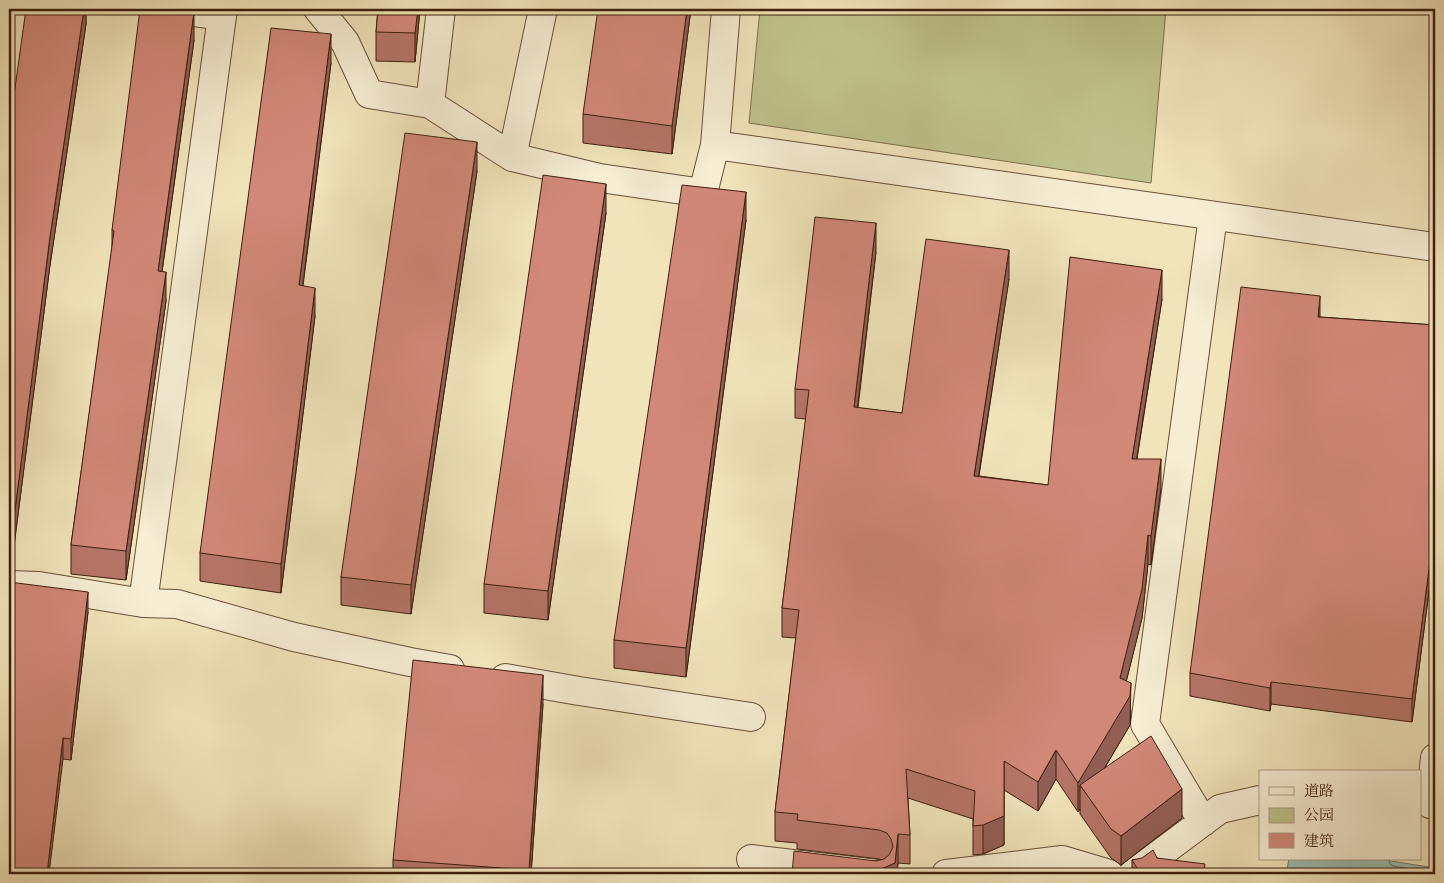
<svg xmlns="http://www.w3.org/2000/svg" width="1444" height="883" viewBox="0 0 1444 883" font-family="Alegreya,'Noto Serif SC',serif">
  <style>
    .green { fill: #bfc28c; stroke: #7e704c }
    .water { fill: #9bbeb1; stroke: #757e6f }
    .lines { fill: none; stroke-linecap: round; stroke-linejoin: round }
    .shore { stroke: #6c6e5e; stroke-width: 1 }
    .minor-casing { stroke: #695038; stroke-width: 30 }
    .minor { stroke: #f6edd3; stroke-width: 28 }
    .wall { fill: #b57568; stroke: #3c1f0c }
    .shaded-wall { fill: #935f55; stroke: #3c1f0c }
    .building { fill: #d28879; stroke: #3c1f0c }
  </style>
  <rect width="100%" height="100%" fill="#f1e4bb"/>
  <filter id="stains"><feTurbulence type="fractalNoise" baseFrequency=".004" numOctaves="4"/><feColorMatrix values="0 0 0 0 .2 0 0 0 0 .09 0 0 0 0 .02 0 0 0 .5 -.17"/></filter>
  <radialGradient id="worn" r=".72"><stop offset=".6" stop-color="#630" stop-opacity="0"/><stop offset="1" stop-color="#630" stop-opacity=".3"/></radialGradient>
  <path class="green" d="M760,9H1166L1151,183L749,123Z"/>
  <path class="water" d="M1289,859H1379L1435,868V874H1286Z"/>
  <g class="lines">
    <path class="shore" d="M1389,859L1390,864L1393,866L1435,873"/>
    <g class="minor-casing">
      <path id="minor" d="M171,9L222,16L223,9
        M318,9L345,42L369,94L430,104L441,9
        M543,9L512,157L600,178L703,193L715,145L1435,247
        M430,104L512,157
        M715,145L726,9
        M9,585L39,586L143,603L177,604L294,637L410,662L450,669
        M143,603L222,16
        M505,678L579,691L751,717
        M1430,804L1435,758
        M1203,822L1145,724L1213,216
        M751,859L877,874
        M946,874L1062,860L1109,874
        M1133,874L1220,809L1260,800"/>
    </g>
    <use href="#minor" class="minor"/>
  </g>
  <path class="wall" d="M86,9V24L50,265L11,569L9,570V131Z
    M378,9H420L415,62L376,61V32Z
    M691,9L672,154L583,143V114Z
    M194,40L162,272L166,301L126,580L71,574V545L112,251V230Z
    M331,63L303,286L315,316L281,593L200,581V553Z
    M477,171L411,614L341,605V577Z
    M606,213L548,620L484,613V584Z
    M746,220L686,677L614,668V640Z
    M876,252L858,408L902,413L1009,279L979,476L1048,485L1162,299L1137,459L1161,488L1151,565L1148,564L1142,618L1126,681L1131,712L1130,725L1104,769L1182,818L1121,865L1111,858L1080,814V809L1078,812L1056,779L1038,811L1004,790V845L983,854L973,855V819L908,798L910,835V864L898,863L897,874H792L882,860L879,859L797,849V843L775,841V812L796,638L782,637V608L806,419L795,418V389Z
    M1320,317L1435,325V545L1412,722L1271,704L1270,711L1190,696V673Z
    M88,612L71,760L63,759L9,874Z
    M543,704L531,874H393V860Z
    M1157,858L1205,874H1132V860Z"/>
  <path class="shaded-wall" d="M84,9H86V24L50,265L11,569V541L50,237Z
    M418,9H420L415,62V33Z
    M687,9H691L672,154V126Z
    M194,12V40L158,300V271Z
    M331,34V63L299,314V285Z
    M477,142V171L411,614V585Z
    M606,184V213L548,620V591Z
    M746,192V220L686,677V648Z
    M876,223V252L854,436V407Z
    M1009,250V279L974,505V476Z
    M1162,270V299L1132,488V459Z
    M166,272V301L126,580V551Z
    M315,288V316L281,593V564Z
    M1320,296V319L1318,317Z
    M1161,459V488L1151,565V536Z
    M1435,523V545L1412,722V699Z
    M1148,535V564L1142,618L1120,707V678Z
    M88,592V612L71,760V739Z
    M543,675V704L531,874H529Z
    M1271,682V704L1270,711V688Z
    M1131,683L1130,725L1088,796L1080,785V809L1078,812V783Z
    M63,738V759L49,874H47Z
    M1056,750V779L1038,811V782Z
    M1004,761V845L983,854V825Z
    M1182,789V818L1121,865V836Z
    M898,834V863L897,874H874V872L895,863Z"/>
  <path class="building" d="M26,9H84L50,237L11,541H9V131Z
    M140,9H173L194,12L158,271L166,272L126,551L71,545L114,231L112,230Z
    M378,9H418L415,33L376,32Z
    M598,9H687L672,126L583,114Z
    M271,28L331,34L299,285L315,288L281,564L200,553Z
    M405,133L477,142L411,585L341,577Z
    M543,175L606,184L548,591L484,584Z
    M682,185L746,192L686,648L614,640Z
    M815,217L876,223L854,407L902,413L926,239L1009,250L974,476L1048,485L1070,257L1162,270L1132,459H1161L1151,536L1148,535L1142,589L1120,678L1131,683L1130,696L1078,783L1056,750L1038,782L1004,761V816L983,825L973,826L975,791L906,769L910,835L898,834L895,863L874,872L894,873V874H792L794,851L876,861L884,859L889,855L893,847L891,839L887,833L879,830L797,820L798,814L775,812L799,610L782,608L809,390L795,389Z
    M1241,287L1320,296L1318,317L1435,325V523L1412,699L1271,682L1270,688L1190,673Z
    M9,582L88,592L71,739L63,738L47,874H9Z
    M413,660L543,675L529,870L393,860Z
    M1151,736L1182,789L1121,836L1111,829L1080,785Z
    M1153,850L1157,858L1205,864L1204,874H1141L1132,860L1142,858Z
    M1060,871L1082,874H1059Z"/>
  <rect width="1444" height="883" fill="none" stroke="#f1e4bb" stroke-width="30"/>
  <rect x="10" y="10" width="1424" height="863" fill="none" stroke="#3c1f0c" stroke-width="2.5"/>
  <rect x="15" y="15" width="1414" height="853" fill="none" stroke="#3c1f0c"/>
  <rect x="1259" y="770" width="162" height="90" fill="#f6edd3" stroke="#ac9b83"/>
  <rect x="1269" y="787" width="25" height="8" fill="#f6edd3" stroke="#ac9b83"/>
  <text x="1304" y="796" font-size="15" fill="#3c1f0c">道路</text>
  <rect x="1269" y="808" width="25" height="15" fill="#bfc28c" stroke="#ac9b83"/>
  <text x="1304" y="820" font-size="15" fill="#3c1f0c">公园</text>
  <rect x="1269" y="833" width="25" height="15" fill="#d28879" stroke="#ac9b83"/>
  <text x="1304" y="846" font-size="15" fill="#3c1f0c">建筑</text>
  <rect width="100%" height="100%" filter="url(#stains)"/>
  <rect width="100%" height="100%" fill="url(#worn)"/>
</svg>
